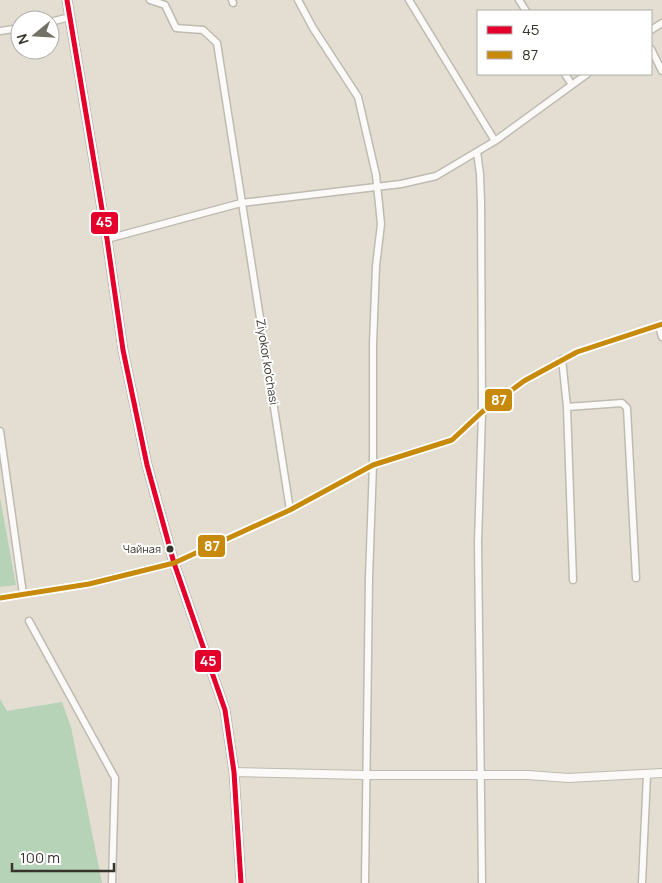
<svg xmlns="http://www.w3.org/2000/svg" width="662" height="883" viewBox="0 0 662 883" font-family="Manrope,sans-serif">
  <style>
    .green { fill: #b6d2b7 }
    .lines { fill: none; stroke-linecap: round; stroke-linejoin: round }
    .minor-casing { stroke: #bfbbb2; stroke-width: 9 }
    .tertiary-casing { stroke: #bfbbb2; stroke-width: 10 }
    .secondary-casing { stroke: #bfbbb2; stroke-width: 11 }
    .minor { stroke: #fbfaf8; stroke-width: 6 }
    .tertiary { stroke: #fbfaf8; stroke-width: 8 }
    .secondary { stroke: #fbfaf8; stroke-width: 9 }
    .bus-1-casing { stroke: #fff; stroke-width: 9 }
    .bus-2-casing { stroke: #fff; stroke-width: 9 }
    .bus-1 { stroke: #e4002b; stroke-width: 5 }
    .bus-2 { stroke: #c78a0b; stroke-width: 5 }
    .bus-dot { fill: #37342b; stroke: #fff; stroke-width: 2 }
    .labels { text-anchor: middle; stroke-width: 4; stroke-linejoin: round; paint-order: stroke }
    .bus-label { font-size: 11px; fill: #37342b; stroke: #fff; text-anchor: end }
    .street-label { font-size: 12px; fill: #37342b; stroke: #fff }
    .line-badge { stroke: #fff; stroke-width: 2 }
    .badge-label { font-size: 14px; text-anchor: middle; font-weight: bold; fill: #fff }
  </style>
  <rect width="100%" height="100%" fill="#e3ded1"/>
  <path class="green" d="M0,498L16,585L0,587Z
    M0,699L7,711L62,702L71,727L102,883H0Z"/>
  <g class="lines">
    <g class="minor-casing">
      <path id="minor" d="M150,0L165,5L176,28L203,30L217,43L290,510
        M232,0L233,3
        M298,0L313,28L358,97L376,175L381,224L376,266L373,344V465L369,578L365,883
        M409,0L495,141
        M519,0L526,11
        M50,22L70,17
        M651,30L662,23
        M0,31L20,28
        M651,49L662,71
        M565,74L572,85
        M477,152L480,174L481,203L482,412L478,543L482,883
        M107,239L241,203L401,184L436,176L495,141L587,74
        M659,326L662,337
        M562,359L567,407L573,580
        M567,407L622,403L627,408L636,578
        M0,431L23,594
        M0,598L89,584L174,563L290,510L373,465L452,440L482,412L524,381L577,352L662,324
        M29,621L115,778L112,883
        M642,883L647,775"/>
    </g>
    <g class="tertiary-casing">
      <path id="tertiary" d="M234,772L365,775H528L568,778L662,773"/>
    </g>
    <g class="secondary-casing">
      <path id="secondary" d="M67,0L107,239L123,350L147,465L174,563L225,710L234,772L241,883"/>
    </g>
    <use href="#minor" class="minor"/>
    <use href="#tertiary" class="tertiary"/>
    <use href="#secondary" class="secondary"/>
    <g class="bus-1-casing">
      <path id="bus-1" d="M67,0L107,239L123,350L147,465L174,563L225,710L234,772L241,883"/>
    </g>
    <g class="bus-2-casing">
      <path id="bus-2" d="M0,598L89,584L174,563L290,510L373,465L452,440L482,412L524,381L577,352L662,324"/>
    </g>
    <use href="#bus-1" class="bus-1"/>
    <use href="#bus-2" class="bus-2"/>
  </g>
  <circle class="bus-dot" cx="170" cy="549" r="4.5"/>
  <g class="labels">
    <g class="bus-label">
      <text x="161" y="553">Чайная</text>
    </g>
    <g class="street-label">
      <text transform="translate(267 362) rotate(81)" y="4">Ziyokor ko'chasi</text>
    </g>
  </g>
  <g class="line-badge">
    <rect x="90" y="211" width="29" height="24" rx="5" fill="#e4002b"/>
    <rect x="484" y="388" width="29" height="24" rx="5" fill="#c78a0b"/>
    <rect x="197" y="534" width="29" height="24" rx="5" fill="#c78a0b"/>
    <rect x="194" y="649" width="28" height="24" rx="5" fill="#e4002b"/>
  </g>
  <g class="badge-label">
    <text x="104" y="227">45</text>
    <text x="499" y="405">87</text>
    <text x="212" y="551">87</text>
    <text x="208" y="666">45</text>
  </g>
  <rect x="477" y="10" width="175" height="65" fill="#ffffff" stroke="#afaeaa"/>
  <rect x="487" y="26" width="25" height="8" fill="#e4002b" stroke="#afaeaa"/>
  <text x="522" y="35" font-size="15" fill="#37342b">45</text>
  <rect x="487" y="51" width="25" height="8" fill="#c78a0b" stroke="#afaeaa"/>
  <text x="522" y="60" font-size="15" fill="#37342b">87</text>
  <g transform="translate(35 35) rotate(252)"><circle r="24" fill="#ffffff" stroke="#afaeaa"/>
  <path d="M0-4L9 19L0 12L-9 19Z" fill="#737065"/>
  <text y="-8" font-size="14" font-weight="bold" text-anchor="middle" fill="#37342b">N</text>
  </g>
  <path d="M12 863v8h102v-8" fill="none" stroke="#37342b" stroke-width="2.5"/>
  <text x="20" y="863" font-size="15" fill="#37342b" stroke="#ffffff" stroke-width="4" paint-order="stroke">100 m</text>
</svg>
